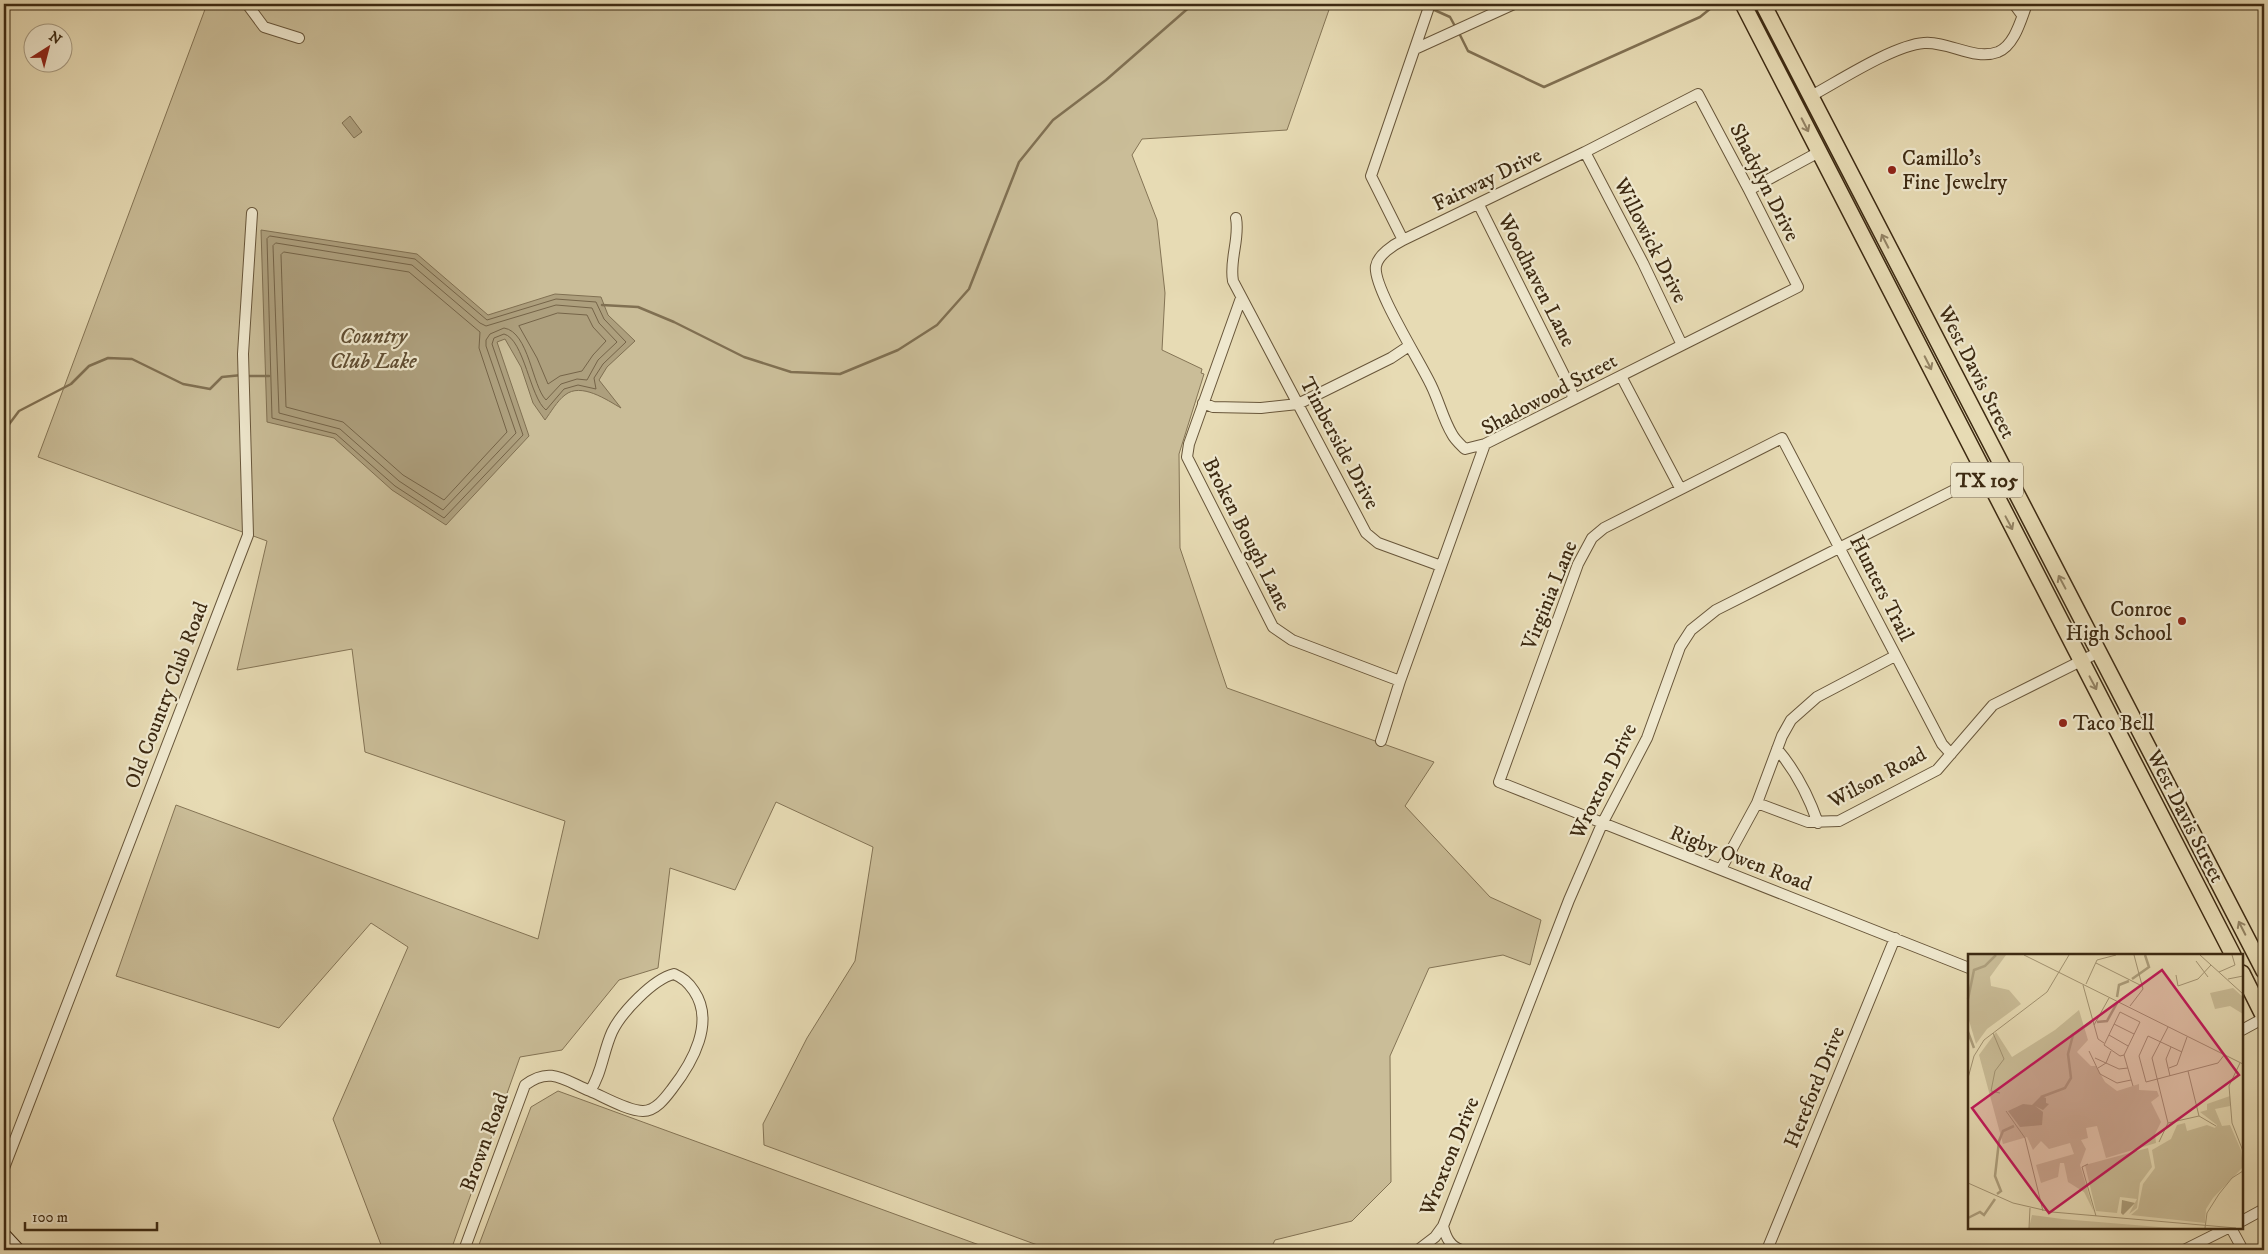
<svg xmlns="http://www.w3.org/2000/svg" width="2268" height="1254" viewBox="0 0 2268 1254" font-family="'IM FELL DW Pica',serif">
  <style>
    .green { fill: #cabd98; stroke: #847455 }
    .water { fill: #ad9f7d; stroke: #807052 }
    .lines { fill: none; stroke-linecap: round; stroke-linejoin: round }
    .shore { stroke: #756448; stroke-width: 1 }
    .stream { stroke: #807052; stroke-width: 2.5 }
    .street-casing { stroke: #68563a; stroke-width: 12 }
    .secondary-casing { stroke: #3d2a12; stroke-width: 16 }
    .primary-casing { stroke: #3d2a12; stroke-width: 18 }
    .street { stroke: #efe8ce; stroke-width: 10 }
    .secondary { stroke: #efe8ce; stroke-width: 14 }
    .primary { stroke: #e7dbb4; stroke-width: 15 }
    .oneway { stroke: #928263 }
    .poi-dot { fill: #8f2418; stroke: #efe8ce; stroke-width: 2 }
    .labels { text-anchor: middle; stroke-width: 4.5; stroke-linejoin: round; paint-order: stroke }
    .shield { fill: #efe8ce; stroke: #72634a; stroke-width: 1 }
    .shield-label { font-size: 20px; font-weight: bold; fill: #3d2a12 }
    .poi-label { font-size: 21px; fill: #3d2a12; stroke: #efe8ce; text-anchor: start }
    .street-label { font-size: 21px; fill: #3d2a12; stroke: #efe8ce }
    .water-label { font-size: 22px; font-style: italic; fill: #5f4d32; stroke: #efe8ce }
    .inset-river { fill: none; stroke: #ad9f7d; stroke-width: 2.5 }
    .inset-road { fill: none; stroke: #a39473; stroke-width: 1 }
    .view { fill: #c2185b; fill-opacity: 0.15; stroke: #c2185b; stroke-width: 2.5 }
    .inset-edge { fill: none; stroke: #3d2a12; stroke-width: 2.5 }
  </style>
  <rect width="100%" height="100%" fill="#e7dbb4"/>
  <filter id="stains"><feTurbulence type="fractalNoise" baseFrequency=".004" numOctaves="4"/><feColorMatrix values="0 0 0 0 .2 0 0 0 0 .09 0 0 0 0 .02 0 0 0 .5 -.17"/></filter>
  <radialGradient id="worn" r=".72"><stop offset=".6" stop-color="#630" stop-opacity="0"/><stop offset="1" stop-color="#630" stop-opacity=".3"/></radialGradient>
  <path class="green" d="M207,4H1331L1287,130L1142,139L1132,155L1157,220L1165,293L1162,350L1202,369L1201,373L1204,374L1179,454L1180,548L1227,688L1434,762L1405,806L1490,897L1541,920L1530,965L1503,955L1429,968L1390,1056L1391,1182L1352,1221L1275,1240L1270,1250H1051L764,1145L763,1124L807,1038L855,961L873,847L776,802L735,890L670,868L658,968L619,980L562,1050L520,1057L451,1250H383L333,1119L408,947L371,923L279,1028L116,976L176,805L538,939L565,821L365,752L352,649L237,670L267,541L38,457Z
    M558,1091L993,1250H477L531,1107Z"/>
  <path class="water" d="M350,116L362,132L354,138L342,123Z
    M261,230L417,254L488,315L555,294L601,297L608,315L635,341L607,367L599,380L621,408C607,400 581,382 565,395C557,401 551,412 545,420L533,403L521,367L505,339L497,342L529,436L446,525L392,490L334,438L267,422Z"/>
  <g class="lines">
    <path class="shore" d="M270,236L415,259L487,320L556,299L596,302L604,319L626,342L603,364L594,378L596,389L578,385L564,389L546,410C530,398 524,339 504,334L494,338L492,344L523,435L444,518L395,486L336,434L272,418L267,239Z
      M276,243L412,265L480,323L486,326L556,305L592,308L599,323L617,342L598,360L587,380L577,379L561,384L546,400C532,386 529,332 504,328L490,334L486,340V346L516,433L443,510L399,481L340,429L279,413L273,246Z
      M284,252L409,272L480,332L479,348L507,432L444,500L403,475L343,422L286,407L281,255Z
      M558,313L587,315L593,327L606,341L593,355L582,371L560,376L548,384L537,358L519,326Z"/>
    <path class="stream" d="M1430,8L1450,17L1456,28
      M1459,33L1468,51L1544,87L1700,17L1716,4
      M602,305L638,307L674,322L744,357L791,372L840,374L898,350L937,325L969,289L1019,162L1053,120L1106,80L1193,4
      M247,376H269
      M4,431L19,411L71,384L89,366L108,358L132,359L183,384L210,389L222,377L242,375"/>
    <g class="street-casing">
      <path id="street" d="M247,4L264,27L299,38
        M2014,4L2022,15
        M1415,49L1514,4
        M1811,96C1839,81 1894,45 1924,43C1949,41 1974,61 1998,52C2015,45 2021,19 2027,4
        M1585,152L1643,263L1682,345
        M1749,190L1819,152
        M1479,205L1571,389L1573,399
        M1236,218C1240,239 1229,260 1233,281L1366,533L1378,543L1441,566
        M1403,240L1371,176L1430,4
        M1241,298L1189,444L1187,457L1273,627L1292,640L1400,681
        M1621,376L1680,488
        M1203,403L1213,407L1261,408L1298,404L1391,358L1409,346
        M1381,741L1400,681L1485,444L1798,287L1749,190L1698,94L1585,152L1403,240C1393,245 1378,255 1376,266C1372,286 1421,363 1431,385C1439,401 1443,419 1452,434C1455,440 1460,444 1465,449L1485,444
        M1777,749C1795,770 1809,797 1818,823
        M1951,754L1942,744L1782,438L1604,528L1592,538L1578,564L1499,782L1969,968
        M1757,803L1808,822L1839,821L1937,770L1993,705L2099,652
        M1721,869L1757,803L1782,736L1791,720L1817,697L1895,656
        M674,974C683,978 688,982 694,991C715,1022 693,1062 672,1089C666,1097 656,1111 643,1111C628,1111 604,1097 590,1091C602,1073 603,1052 612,1032C621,1013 653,979 674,974Z
        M2242,1030L2264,1018
        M4,1168L248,535L243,354L252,213
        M2242,1221L2264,1209
        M1443,1226C1446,1238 1450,1246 1461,1250
        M2231,1228L2243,1250
        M464,1250L525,1085C550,1066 564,1080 590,1091
        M1418,1250L1435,1237L1443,1226L1569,900L1602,824L1647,738L1680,647L1691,630L1716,610L1984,475
        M1767,1250L1895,938
        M2184,1250L2228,1228"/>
    </g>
    <g class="secondary-casing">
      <path id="secondary" d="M4,1236L17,1250"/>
    </g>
    <g class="primary-casing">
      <path id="primary" d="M1743,4L2233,955
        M1763,4L2264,971
        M2242,973L2264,1017"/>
    </g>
    <use href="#street" class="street"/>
    <use href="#secondary" class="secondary"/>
    <use href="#primary" class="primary"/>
  </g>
  <defs><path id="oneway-shaft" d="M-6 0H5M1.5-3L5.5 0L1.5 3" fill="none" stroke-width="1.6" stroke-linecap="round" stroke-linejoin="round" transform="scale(1.25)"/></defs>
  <g class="oneway">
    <use href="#oneway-shaft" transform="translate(1805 125) rotate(63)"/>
    <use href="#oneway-shaft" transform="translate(1885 241) rotate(-117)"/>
    <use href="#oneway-shaft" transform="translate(1928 363) rotate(63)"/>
    <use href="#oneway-shaft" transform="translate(2009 523) rotate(62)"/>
    <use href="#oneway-shaft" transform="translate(2062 582) rotate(-118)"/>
    <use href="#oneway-shaft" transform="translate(2093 683) rotate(62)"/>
    <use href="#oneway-shaft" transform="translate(2242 928) rotate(-117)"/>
  </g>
  <g class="poi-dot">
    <circle cx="1892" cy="170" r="5"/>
    <circle cx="2182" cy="621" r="5"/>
    <circle cx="2063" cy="723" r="5"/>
  </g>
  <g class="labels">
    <rect class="shield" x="1951" y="462.5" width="72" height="35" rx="4"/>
    <g class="shield-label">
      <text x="1987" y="487">TX 105</text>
    </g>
    <g class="poi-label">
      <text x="1902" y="165">Camillo's<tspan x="1902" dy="24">Fine Jewelry</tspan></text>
      <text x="2172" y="616" text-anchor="end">Conroe<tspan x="2172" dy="24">High School</tspan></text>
      <text x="2073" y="730">Taco Bell</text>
    </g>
    <g class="street-label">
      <text transform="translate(1487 179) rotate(-26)" y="7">Fairway Drive</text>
      <text transform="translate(1765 182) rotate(63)" y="7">Shadylyn Drive</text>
      <text transform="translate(1651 240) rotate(63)" y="7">Willowick Drive</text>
      <text transform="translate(1537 280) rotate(63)" y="7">Woodhaven Lane</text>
      <text transform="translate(1977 372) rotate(63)" y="7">West Davis Street</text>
      <text transform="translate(1549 394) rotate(-28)" y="7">Shadowood Street</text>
      <text transform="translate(1340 443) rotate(62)" y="7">Timberside Drive</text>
      <text transform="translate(1247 534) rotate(63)" y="7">Broken Bough Lane</text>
      <text transform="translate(1882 588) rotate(63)" y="7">Hunters Trail</text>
      <text transform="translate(1549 595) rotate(-68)" y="7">Virginia Lane</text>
      <text transform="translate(166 695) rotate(-69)" y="7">Old Country Club Road</text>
      <text transform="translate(1877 777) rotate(-28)" y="7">Wilson Road</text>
      <text transform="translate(1603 781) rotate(-64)" y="7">Wroxton Drive</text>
      <text transform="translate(2186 816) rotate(63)" y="7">West Davis Street</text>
      <text transform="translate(1741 858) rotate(21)" y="7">Rigby Owen Road</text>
      <text transform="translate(1814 1087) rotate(-68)" y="7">Hereford Drive</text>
      <text transform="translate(484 1142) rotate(-70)" y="7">Brown Road</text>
      <text transform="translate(1449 1156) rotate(-68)" y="7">Wroxton Drive</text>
    </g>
    <g class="water-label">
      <text x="373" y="343">Country<tspan x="373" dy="25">Club Lake</tspan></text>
    </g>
  </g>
  <g transform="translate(1968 954)">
    <rect width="275" height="275" fill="#e7dbb4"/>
    <path d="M0,1H38L22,23L23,32L41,36L53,50L19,75L8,90L0,63ZM265,34L275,43V60L262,52L247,55L242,39ZM111,56L120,86L109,98L123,112H128L137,128L149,137L171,130V136L189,137L191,142L183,148L193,168L187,180L188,189L138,204L129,172L118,174L120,184L113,186L118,195L112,211L126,258L116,238L100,228L96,209H92L90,223L73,229L68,211L106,200L102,189L81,195L73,187L65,196L59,183L35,190L11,101L28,78L44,103L87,76ZM262,142V152L247,155L254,172L262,171L273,196L275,213L245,244L238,255L237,269L163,261L170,255L175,230L187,214L184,196L203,185L209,171L217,169L219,177L239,171L247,174L249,171L232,158L239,156V150ZM180,194L184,213L172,229L169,254L161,260L169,245L152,243L149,259L128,257L117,211ZM64,261L94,265L203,274H61Z" fill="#cabd98"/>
    <path d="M73,142L78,144V149L81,150L75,156L67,152L75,158L74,171L52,173L40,157L55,150L64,151ZM154,246L167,249L155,261L153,259Z" fill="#ad9f7d"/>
    <path class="inset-river" d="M164,25L181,13L177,1M149,43L151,31L161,27M0,45L6,16L17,12L28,1M129,68L139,67L149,49M0,78L6,94M73,143L97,134L103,124L100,100L105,81L123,68M29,240L33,237L27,222L31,187L35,177L46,172M0,264L12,258L16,261L27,245"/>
    <path class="inset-road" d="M56,1L275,110M232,1L275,40M228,7L240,23M128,9L174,32M251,18L267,11L264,1M208,21L210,32L230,25L243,11M260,25L275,22M118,30L129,6L148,1M115,31L130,85L136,89M162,52L175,35L166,1M146,70L166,80M126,71L141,44M25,79L36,105L27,117L23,137L32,139M141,81L160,92M121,97L132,120L149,129L163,126M214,98L180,82L171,102L178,128L250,109L257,100M156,101L152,102L136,91L152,58L172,68L156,101L165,132M127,104L151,115L160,114M272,109L261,132L264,169L275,197M130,114L138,109L143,97M201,114L209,111L219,83M220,117L231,162L248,172M202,122L198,105L203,93M0,124L6,102L16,86L79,38L101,1M38,157L57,184L75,257M200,169L231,162M191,188L200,169L184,104L200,73M120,210L114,213L128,262M0,229L45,249L84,258L268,274M61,274L62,254M237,274L239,259L251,240L264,224L275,217"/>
    <path class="view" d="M194,16L271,121L81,259L4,154Z"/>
    <rect width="275" height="275" class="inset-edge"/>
  </g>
  <rect width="2268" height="1254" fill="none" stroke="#e7dbb4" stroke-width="20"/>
  <rect x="5" y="5" width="2258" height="1244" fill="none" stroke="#3d2a12" stroke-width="2.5"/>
  <rect x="10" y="10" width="2248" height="1234" fill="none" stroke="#3d2a12"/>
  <g transform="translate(48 48) rotate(36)"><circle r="24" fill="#efe8ce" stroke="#a89c83"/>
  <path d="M0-4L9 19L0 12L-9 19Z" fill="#8f2418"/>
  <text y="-8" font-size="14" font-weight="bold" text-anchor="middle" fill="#3d2a12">N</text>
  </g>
  <path d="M25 1222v8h132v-8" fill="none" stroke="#3d2a12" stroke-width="2.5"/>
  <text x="32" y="1222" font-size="15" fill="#3d2a12" stroke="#efe8ce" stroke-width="4" paint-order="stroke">100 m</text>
  <rect width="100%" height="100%" filter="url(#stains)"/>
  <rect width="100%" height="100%" fill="url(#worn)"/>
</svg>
